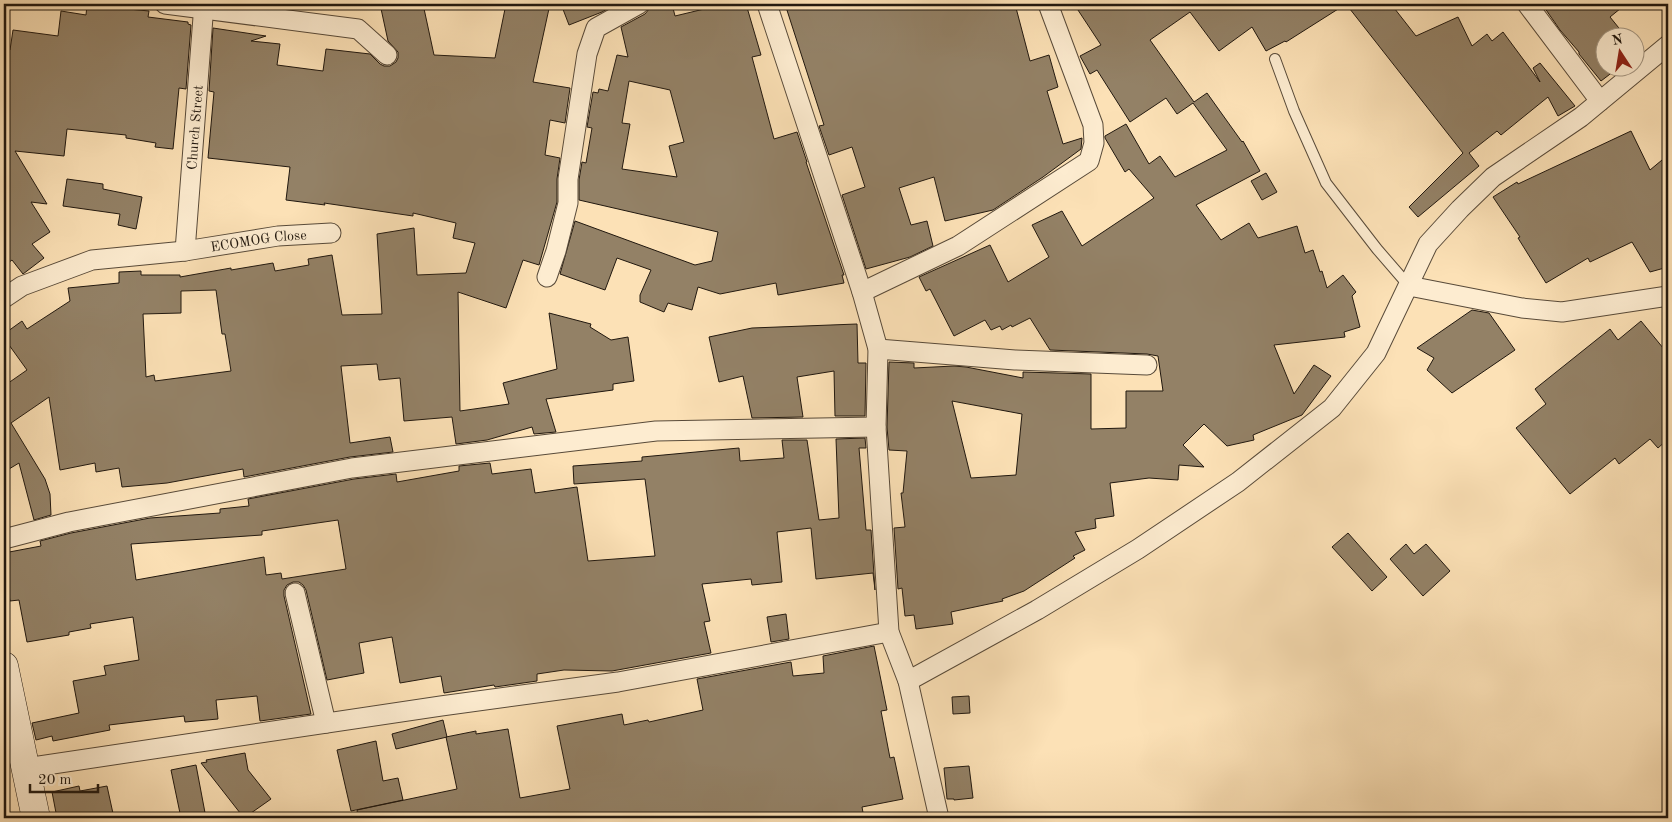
<svg xmlns="http://www.w3.org/2000/svg" width="1672" height="822" viewBox="0 0 1672 822" font-family="'Old Standard TT',serif">
  <style>
    .building { fill: #938166; stroke: #21180f; fill-rule: evenodd }
    .lines { fill: none; stroke-linecap: round; stroke-linejoin: round }
    .lane-casing { stroke: #584a39; stroke-width: 12 }
    .street-casing { stroke: #584a39; stroke-width: 21 }
    .secondary-casing { stroke: #21180f; stroke-width: 29 }
    .lane { stroke: #fdecd0; stroke-width: 10 }
    .street { stroke: #fdecd0; stroke-width: 19 }
    .secondary { stroke: #fdecd0; stroke-width: 28 }
    .labels { text-anchor: middle; stroke-width: 4; stroke-linejoin: round; paint-order: stroke }
    .street-label { font-size: 14px; fill: #21180f; stroke: #fdecd0 }
  </style>
  <rect width="100%" height="100%" fill="#fce1b6"/>
  <filter id="stains"><feTurbulence type="fractalNoise" baseFrequency=".004" numOctaves="4"/><feColorMatrix values="0 0 0 0 .2 0 0 0 0 .09 0 0 0 0 .02 0 0 0 .5 -.17"/></filter>
  <radialGradient id="worn" r=".72"><stop offset=".6" stop-color="#630" stop-opacity="0"/><stop offset="1" stop-color="#630" stop-opacity=".3"/></radialGradient>
  <path class="building" d="M380,4H423L434,55L495,58L506,4H550L533,82L570,88L565,123L550,120L545,155L560,158L557,179V202L539,265L523,260L506,308L458,292L460,411L509,404L503,383L557,369L549,313L591,324L590,327L611,340L628,337L634,381L613,384V390L546,399L556,432L534,434L532,427L487,440L456,444L452,417L404,421L400,378L379,380L377,364L341,366L350,443L390,437L393,452L350,457L244,477L243,469L167,483L122,487L119,468L96,472L95,463L60,470L49,397L11,423L45,479L50,494L51,515L34,520L19,463L4,472V386L27,370L4,338V334L22,321L27,329L70,301L68,288L119,283V272L141,271V275H180V277L231,268V270L273,263L275,271L309,265L308,259L332,255L342,315L382,314L377,234L414,228L417,275L466,273L475,243L453,238L456,223L413,213V216L324,203L325,205L286,200L290,167L208,158L214,92L209,91L213,28L266,36L251,41L280,44L277,65L323,71L326,49L370,54L380,64L384,66H390L396,62L398,58V52L388,41ZM216,290L222,334H225L231,371L155,381L154,375L146,377L143,314L181,313V291Z
    M561,4H616L602,12L569,25Z
    M650,4H672L675,16L725,4H746L761,55L752,57L774,139L797,132L807,162H806L844,275H842L844,283L778,295L776,283L720,294L698,287L692,310L668,303L664,312L640,302V295L651,270L617,258L605,290L560,274L575,221L695,265L712,261L718,232L579,200V180L582,162L586,163L592,128L587,127L593,92L598,93L599,89L608,91L617,55L628,57L621,27L645,14L649,9ZM629,81L670,90L684,142L669,146L677,177L622,169L630,124L622,123Z
    M785,4H966L967,9L988,4H1015L1030,61L1049,55L1058,87L1047,91L1063,144L1082,138L1081,149L1043,177L993,210L945,221L934,177L899,188L911,225L927,221L933,246L910,257L866,269L842,195L865,187L852,147L829,155L819,126L824,125Z
    M1074,4H1391L1416,36L1458,17L1472,46L1487,34L1492,41L1503,32L1540,82L1533,68L1540,63L1575,106L1558,116L1548,97L1501,135L1497,131L1469,153L1479,166L1418,217L1409,207L1463,153L1346,4L1286,42L1285,41L1266,51L1252,27L1219,51L1190,12L1150,40L1194,102L1207,93L1242,142L1243,141L1260,171L1196,205L1221,240L1249,223L1258,238L1297,226L1305,253L1313,250L1320,272L1322,271L1327,288L1343,275L1356,292L1352,296L1360,327L1344,332L1345,337L1274,345L1294,394L1314,365L1331,376L1302,415L1253,435L1254,440L1227,446L1204,424L1183,445L1204,467L1179,465L1178,480L1149,478L1110,483L1114,516L1095,519L1096,528L1075,532L1085,550L1073,556L1075,558L1024,591L1002,599L1003,601L951,612L953,624L916,629L914,615L905,616L902,588L898,589L894,528L905,527L901,493H903L907,451L889,450L887,427L889,362L914,363V368L954,366L966,367L1023,378V372L1091,374V429L1126,428V391H1163L1158,356L1147,354L1050,350L1030,318L1012,327L1011,325L1002,330L1000,326L991,330L985,320L954,336L930,289L926,291L919,277L990,245L1008,282L1049,257L1032,225L1062,211L1082,246L1154,198L1129,169L1125,172L1105,138V136L1126,124L1149,164L1160,156L1175,177L1227,150L1193,103L1177,114L1166,98L1130,122L1097,70L1090,74L1080,56L1101,45ZM952,401L1022,414L1016,475L971,478Z
    M1542,4H1626L1610,17L1627,38H1604V68H1618L1601,81L1579,54V52L1560,30Z
    M87,5L149,11L148,17L188,22V24L191,25L186,89L179,88L173,149L155,147L156,143L126,138V135L67,129L64,156L15,151L47,204L31,202L50,232L32,244L44,258L23,274L12,260L4,266V79L7,50H10L13,30L58,36L61,11L86,15Z
    M1631,131L1650,170L1668,155V267L1650,272L1632,242L1590,262L1588,258L1546,283L1518,238L1520,237L1493,197L1517,182L1518,184Z
    M1266,173L1277,192L1262,200L1251,181Z
    M67,179L103,184V189L142,197L136,229L118,225L120,214L63,206Z
    M1472,310L1489,313L1515,350L1452,393L1427,370L1434,358L1417,348Z
    M1641,321L1668,354V439L1658,448L1650,439L1619,464L1615,458L1570,494L1516,428L1546,404L1535,389L1610,329L1618,340Z
    M857,324L858,363H866L865,416H835L834,371L797,377L803,417L752,418L743,376L719,382L709,337L752,328Z
    M865,438L866,448H859L866,530H871L875,590L873,573L816,579L811,528L777,532L782,582L752,585L751,579L702,584L710,621L704,622L711,653L612,671L564,670L537,674V681L495,687L494,685L444,693L441,676L400,683L392,637L359,643L364,673L327,680L306,590L303,585L299,582H293L287,585L284,590V596L311,714L260,721L257,696L216,700L218,719L185,722L184,716L109,725L110,730L53,741L52,736L36,740L32,723L79,713L73,681L106,675L104,666L139,660L133,617L90,624L91,628L69,632V635L27,642L19,600L10,601L4,567V553L41,546L40,541L71,533L150,518L220,513V509L249,506L248,499L354,479L396,474L397,482L459,471V466L490,463L492,474L531,469L535,493L577,487L588,561L655,556L645,479L574,484L573,466L642,461V457L739,448L740,461L784,458L782,440H807L819,520L839,518L836,439ZM338,520L346,569L282,579L281,573L266,575L264,557L136,580L131,544L262,535V531Z
    M1348,533L1387,577L1372,591L1332,547Z
    M1406,544L1414,554L1426,544L1450,571L1423,596L1390,559Z
    M786,614L789,639L771,642L767,617Z
    M874,646L887,710L881,711L890,758L894,757L903,799L862,807L864,818H358L357,810L457,789L446,737L476,731V734L508,729L520,798L570,789L557,726L622,714L624,725L648,720L649,722L703,710L697,679L791,662L793,676L824,673L823,656Z
    M969,696L970,713L953,714L952,697Z
    M443,720L447,737L396,749L392,734Z
    M376,741L383,781L398,778L403,800L351,811L337,750Z
    M245,753L248,770L271,799L244,818L201,763L207,762L206,760Z
    M196,765L206,818H181L171,770Z
    M969,766L973,798L954,800V799H947L944,768Z
    M79,786L80,791L107,786L114,818H57L52,792Z"/>
  <g class="lines">
    <g class="lane-casing">
      <path id="lane" d="M1275,59L1294,111L1326,183L1377,249L1409,286"/>
    </g>
    <g class="street-casing">
      <g id="street">
        <path d="M165,4L358,29L387,55"/>
        <path d="M767,4L862,292L878,349L876,427L889,632L908,681L939,818"/>
        <path d="M1527,4L1600,101"/>
        <path id="s1" d="M185,251L204,4"/>
        <path d="M547,277L556,251L568,203V179L587,54L596,28L639,4"/>
        <path d="M1409,286L1522,308L1562,312L1668,296"/>
        <path d="M862,292L958,246L1089,161L1094,143L1093,125L1048,4"/>
        <path id="s2" d="M4,298L22,286L92,260L185,251L278,236L331,233"/>
        <path d="M878,349L1015,360L1147,365"/>
        <path d="M4,539L69,522L352,468L656,431L876,427"/>
        <path d="M295,593L326,723"/>
        <path d="M908,681L1037,610L1138,549L1238,482L1332,408L1376,353L1428,244L1460,209L1493,177L1581,117L1668,45"/>
        <path d="M26,768L441,706L618,682L889,632"/>
      </g>
    </g>
    <g class="secondary-casing">
      <path id="secondary" d="M4,666L36,818"/>
    </g>
    <use href="#lane" class="lane"/>
    <use href="#street" class="street"/>
    <use href="#secondary" class="secondary"/>
  </g>
  <g class="labels">
    <g class="street-label">
      <text dy="5" stroke="none"><textPath href="#s1" startOffset="124">Church Street</textPath></text>
      <text dy="5" stroke="none"><textPath href="#s2" startOffset="264">ECOMOG Close</textPath></text>
    </g>
  </g>
  <rect width="1672" height="822" fill="none" stroke="#fce1b6" stroke-width="20"/>
  <rect x="5" y="5" width="1662" height="812" fill="none" stroke="#21180f" stroke-width="2.5"/>
  <rect x="10" y="10" width="1652" height="802" fill="none" stroke="#21180f"/>
  <g transform="translate(1620 52) rotate(348)"><circle r="24" fill="#fdecd0" stroke="#a59783"/>
  <path d="M0-4L9 19L0 12L-9 19Z" fill="#8f2418"/>
  <text y="-8" font-size="14" font-weight="bold" text-anchor="middle" fill="#21180f">N</text>
  </g>
  <path d="M30 784v8h68v-8" fill="none" stroke="#21180f" stroke-width="2.5"/>
  <text x="38" y="784" font-size="15" fill="#21180f" stroke="#fdecd0" stroke-width="4" paint-order="stroke">20 m</text>
  <rect width="100%" height="100%" filter="url(#stains)"/>
  <rect width="100%" height="100%" fill="url(#worn)"/>
</svg>
